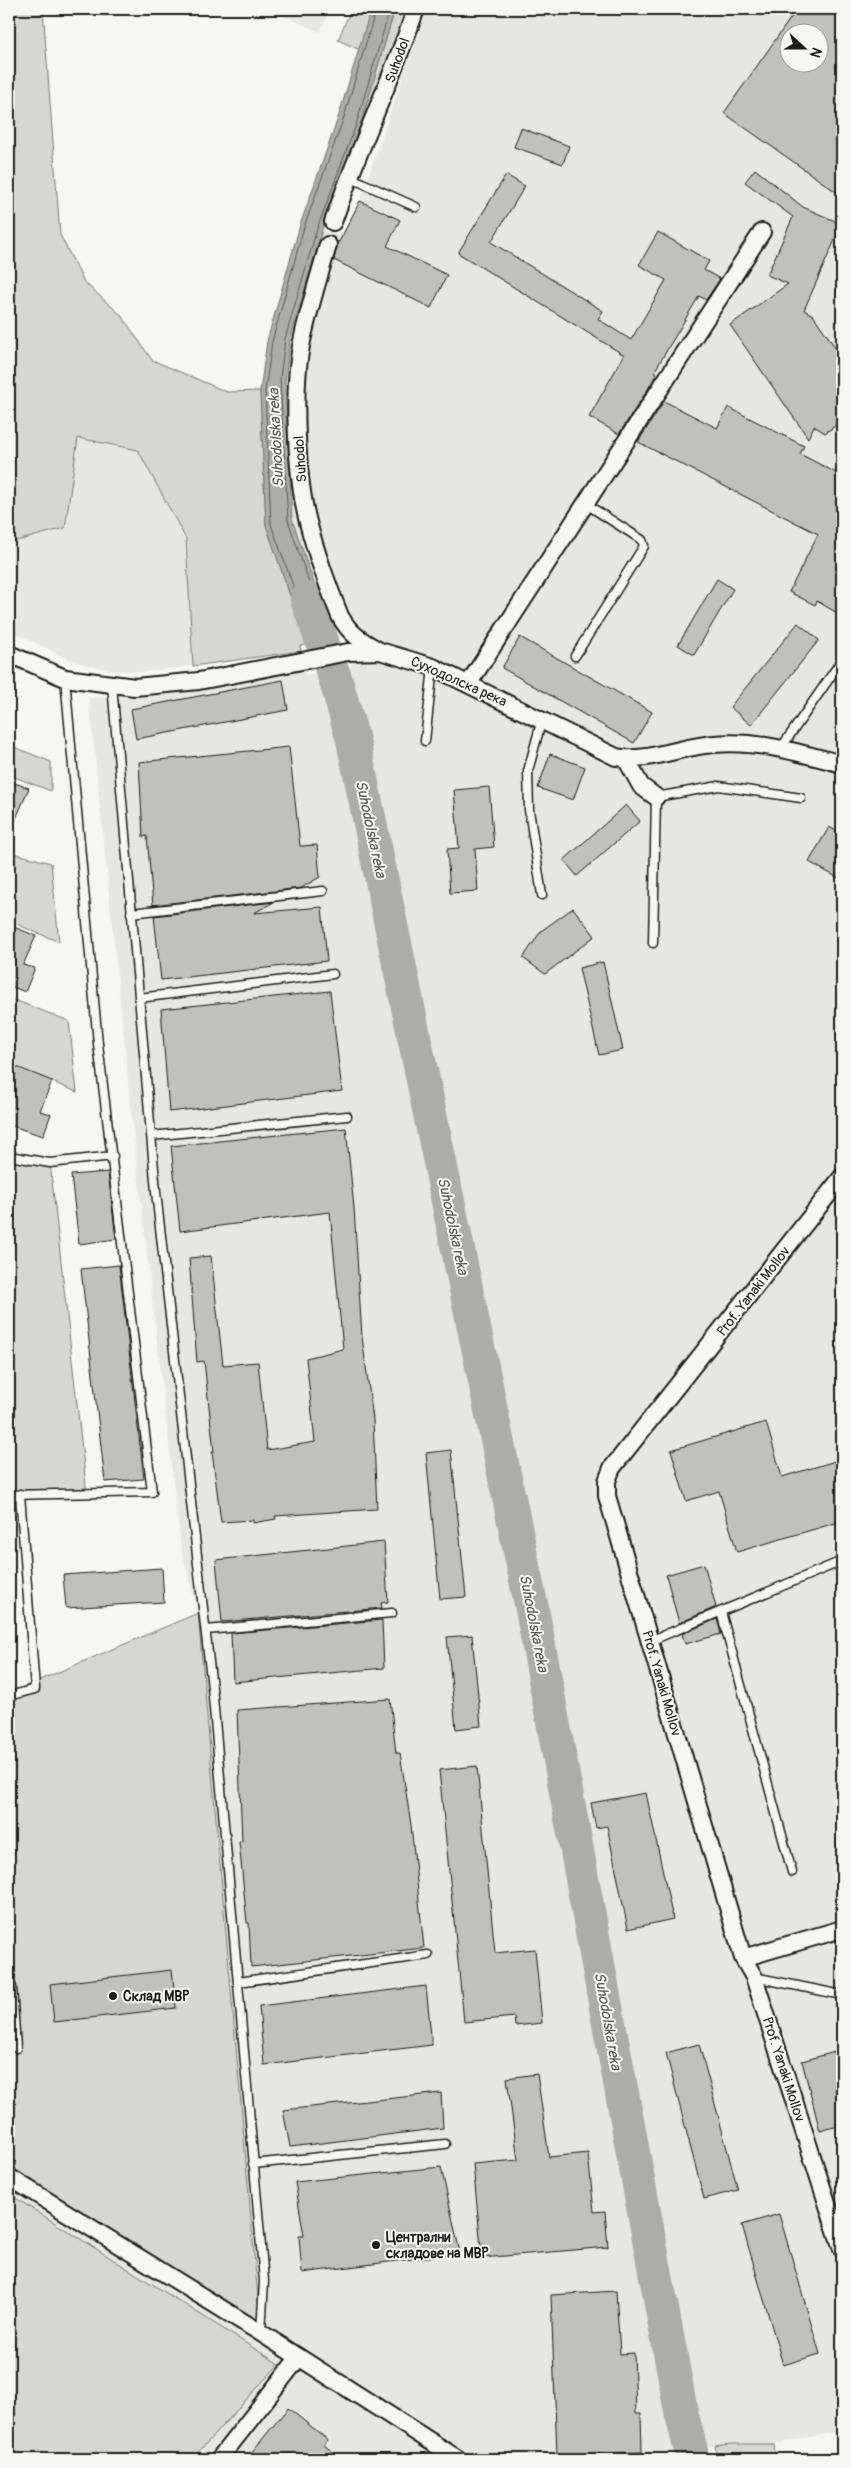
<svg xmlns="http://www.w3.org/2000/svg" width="851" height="2468" viewBox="0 0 851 2468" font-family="Pangolin,sans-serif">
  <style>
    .built { fill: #e6e6e2; fill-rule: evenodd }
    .green { fill: #d6d6d2; stroke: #797977 }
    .water { fill: #acaca9; stroke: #727271 }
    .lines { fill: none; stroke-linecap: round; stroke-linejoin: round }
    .shore { stroke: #565654; stroke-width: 1 }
    .river { stroke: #acaca9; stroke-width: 34 }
    .building { fill: #c0c0bd; stroke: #1c1c1c; fill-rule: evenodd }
    .service-casing { stroke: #1c1c1c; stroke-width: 11 }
    .minor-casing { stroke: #1c1c1c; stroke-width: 20 }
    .service { stroke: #f6f6f2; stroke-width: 8 }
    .minor { stroke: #f6f6f2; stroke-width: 16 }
    .poi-dot { fill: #1c1c1c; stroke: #f6f6f2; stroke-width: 2 }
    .labels { text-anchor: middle; stroke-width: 4; stroke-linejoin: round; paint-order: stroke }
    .street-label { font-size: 14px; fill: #1c1c1c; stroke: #f6f6f2 }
    .poi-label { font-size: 14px; font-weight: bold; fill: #1c1c1c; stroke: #f6f6f2; text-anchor: start }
    .water-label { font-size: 15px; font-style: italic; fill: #565654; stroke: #f6f6f2 }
  </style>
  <rect width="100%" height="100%" fill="#f6f6f2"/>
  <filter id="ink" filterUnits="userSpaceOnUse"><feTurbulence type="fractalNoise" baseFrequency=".02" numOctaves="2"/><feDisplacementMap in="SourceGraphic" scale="10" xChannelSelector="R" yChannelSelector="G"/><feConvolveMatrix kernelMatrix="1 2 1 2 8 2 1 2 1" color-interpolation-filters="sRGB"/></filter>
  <g filter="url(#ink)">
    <path class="built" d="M268,9H330L320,32Z
      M426,9H677L691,15L698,9H842V2431L774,2444H731L669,2453L648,2459H9V2177L261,2332L198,1613L181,1548L137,1167L89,698L141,696L305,672L306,675L351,666L346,637L333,639L292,519L285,380L290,340L322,230L342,236L360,201ZM788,32H818V62H788Z
      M78,438L138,450L186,539L193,666L143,672L110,670L75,662L9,630V543L65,528Z"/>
    <path class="green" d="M9,9H43L60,235L84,282L121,315L152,360L227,392L260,391L266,525L307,645L300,646L301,651L193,666L186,539L138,450L78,438L65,528L9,543Z
      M351,9H371L360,50L338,40Z
      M395,9H408L368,116L360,126Z
      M9,745L51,762V791L9,775Z
      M9,852L51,863L59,942L9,921Z
      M9,998L69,1021L77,1092L23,1070H9Z
      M9,1155L50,1163L87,1494L9,1495Z
      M198,1613L261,2333L9,2177V1693Z
      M9,2194L279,2364L192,2459H9Z
      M731,2444H774L776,2459H718L715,2446Z"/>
    <path class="water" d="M371,9H395L360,126L322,230L290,340L285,380L292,519L333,639L307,645L266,525L260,391L267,341L300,225L338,118Z"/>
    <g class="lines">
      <path class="shore" d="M376,9L343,120L304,227L272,342L265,391L271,524L312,639L324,636L326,633L288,520L280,379L285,339L317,229L356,125L390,9"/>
      <path class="river" d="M307,599L336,681L353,740L533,1614L681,2411L693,2459"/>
    </g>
    <path class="building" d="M797,9H842V196L724,113ZM788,32H818V62H788Z
      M521,128L569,146L563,164L514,147Z
      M755,169L803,207L842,224L804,310L813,315L842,357V421L825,433L814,426L808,438L730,325L788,284L767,275L793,217L745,182Z
      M506,175L525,186L491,242L603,311L598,319L631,340L666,280L639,265L658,232L709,261L704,270L720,279L706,300L699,296L654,372L657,373L648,389L619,434L589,417L624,355L458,253Z
      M360,201L400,220L387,246L447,275L431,308L334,260L338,241L339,242Z
      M664,401L717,428L728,407L804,446L800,454L842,476V616L817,601L815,605L789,592L818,534L638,442Z
      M717,579L733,589L694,655L678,645Z
      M798,623L819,640L751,725L730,707Z
      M520,637L652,712L634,743L502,668Z
      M283,680L288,710L136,739L131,709Z
      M289,747L300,846L317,845L320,877L301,888L153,905L147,836L143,837L139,762Z
      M550,754L585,767L573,800L538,788Z
      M9,781L29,788L9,835Z
      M489,787L494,847L475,849L478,891L450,893L447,849L459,848L454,790Z
      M626,805L640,821L577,876L564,860Z
      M829,827L842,834V880L809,862Z
      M274,902L254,913L322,907L327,961L161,980L154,916Z
      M573,908L595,936L545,974L523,958L541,931Z
      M9,925L36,936L23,965L35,968L25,992L13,987L9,996Z
      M603,962L623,1050L599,1055L579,968Z
      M330,991L342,1091L169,1112L161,1009Z
      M9,1064L52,1081L40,1111L51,1114L43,1136L9,1125Z
      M346,1128L354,1208L362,1337L373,1419L377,1509L275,1516L276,1519L253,1523V1520L221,1522L212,1452H214L204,1361L197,1362L189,1258L211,1256L223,1365L258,1362L267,1450L315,1442L306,1358L343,1349L330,1212L180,1231L171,1146Z
      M108,1172L116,1239L79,1244L71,1175Z
      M119,1265L144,1479L105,1482L81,1269Z
      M766,1422L782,1477L842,1459V1521L737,1552L719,1491L686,1501L671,1450Z
      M451,1450L466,1597L440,1599L426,1453Z
      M384,1542L388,1602L381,1603L382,1608L222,1622L216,1560Z
      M704,1564L716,1607L679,1623L666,1575Z
      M162,1568L164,1602L66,1608L63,1575Z
      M717,1619L721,1634L685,1644L682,1634Z
      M382,1620L384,1668L233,1682L231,1633Z
      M472,1635L481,1726L456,1729L447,1637Z
      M390,1699L396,1753H400L411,1825L424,1948L251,1967L249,1923H247L239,1842L242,1841L237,1710Z
      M477,1766L495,1953L535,1949L542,2023L515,2026L514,2017L464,2022L439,1770Z
      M646,1793L673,1919L628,1929L607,1826L596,1828L591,1803Z
      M172,1970L176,2008L54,2022L50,1984Z
      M426,1986L432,2045L264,2065L259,2006Z
      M699,2044L738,2190L704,2199L666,2053Z
      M842,2050V2125L820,2131L802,2061Z
      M537,2074L549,2157L588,2153L594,2212L605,2211L608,2247L482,2258L473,2164L518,2160L507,2078Z
      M441,2093L443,2128L290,2147L283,2110Z
      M441,2167L460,2253L302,2273L299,2236H304L295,2182Z
      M779,2214L820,2354L783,2365L742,2225Z
      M616,2291L620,2354L634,2353L636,2413H641L642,2452L557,2455L551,2295Z
      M288,2408L328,2440L324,2445L342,2459H246Z"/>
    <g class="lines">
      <g class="service-casing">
        <path id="service" d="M349,177L416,207
          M575,656L644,546L642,540L586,504
          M112,685L156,1192L213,1697L264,2281L261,2333
          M425,741L433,667
          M781,748L842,660
          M542,895L529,810L528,771L542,719
          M131,913L323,891
          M653,943L656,797L719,786L801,798
          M139,998L333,974
          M151,1136L347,1116
          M9,1156L50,1163L113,1156
          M9,1495L152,1492L98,1044L65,678
          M721,1612L792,1872
          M206,1630L392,1613
          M650,1641L842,1561
          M9,1696L35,1689L20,1494
          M754,1977L842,1995
          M238,1982L428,1955
          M9,1986L12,1987L16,2048
          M253,2164L445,2144"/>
      </g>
      <g class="minor-casing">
        <path id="minor" d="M333,222C358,150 391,81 416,9
          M328,245C319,277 309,308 302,341C292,388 296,479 309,526C317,556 328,586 340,616C349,633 361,641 378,650
          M9,654L65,678L135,687L199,681L348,652L380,651L433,667L616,757C647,763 682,746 714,744C758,740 800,753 842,764
          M469,683L762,232
          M626,759L641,786L656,797
          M842,1177L612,1468L607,1481V1496L743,1958L754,1977L842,2249
          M743,1958L842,1929
          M9,2177L261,2333L458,2459
          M219,2459L299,2357"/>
      </g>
      <use href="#service" class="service"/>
      <use href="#minor" class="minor"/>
    </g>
  </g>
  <g class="poi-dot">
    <circle cx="113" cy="1996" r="5"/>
    <circle cx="376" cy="2245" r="5"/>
  </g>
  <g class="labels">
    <g class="street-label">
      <text transform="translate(397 60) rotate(-70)" y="5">Suhodol</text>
      <text transform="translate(300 459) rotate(-94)" y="5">Suhodol</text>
      <text transform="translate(459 681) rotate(24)" y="5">Суходолска река</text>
      <text transform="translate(753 1291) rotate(-52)" y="5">Prof. Yanaki Mollov</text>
      <text transform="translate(662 1683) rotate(74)" y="5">Prof. Yanaki Mollov</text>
      <text transform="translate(784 2069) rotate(72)" y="5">Prof. Yanaki Mollov</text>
    </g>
    <g class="poi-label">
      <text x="123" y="2001">Склад МВР</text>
      <text x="386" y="2242">Централни<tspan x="386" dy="16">складове на МВР</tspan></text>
    </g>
    <g class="water-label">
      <text transform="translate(276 438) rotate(-93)" y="5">Suhodolska reka</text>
      <text transform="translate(371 829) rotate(78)" y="5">Suhodolska reka</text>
      <text transform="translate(453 1226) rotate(78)" y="5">Suhodolska reka</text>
      <text transform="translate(534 1623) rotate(79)" y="5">Suhodolska reka</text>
      <text transform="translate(608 2021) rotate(80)" y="5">Suhodolska reka</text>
    </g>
  </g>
  <rect width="851" height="2468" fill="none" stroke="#f6f6f2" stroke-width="30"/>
  <rect x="15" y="15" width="821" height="2438" fill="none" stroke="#1c1c1c" stroke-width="2" filter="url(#ink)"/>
  <g transform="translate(804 48) rotate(111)"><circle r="24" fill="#f6f6f2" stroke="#9f9f9c"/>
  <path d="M0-4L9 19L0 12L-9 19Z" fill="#1c1c1c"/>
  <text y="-8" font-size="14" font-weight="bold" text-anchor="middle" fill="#1c1c1c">N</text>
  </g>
</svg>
